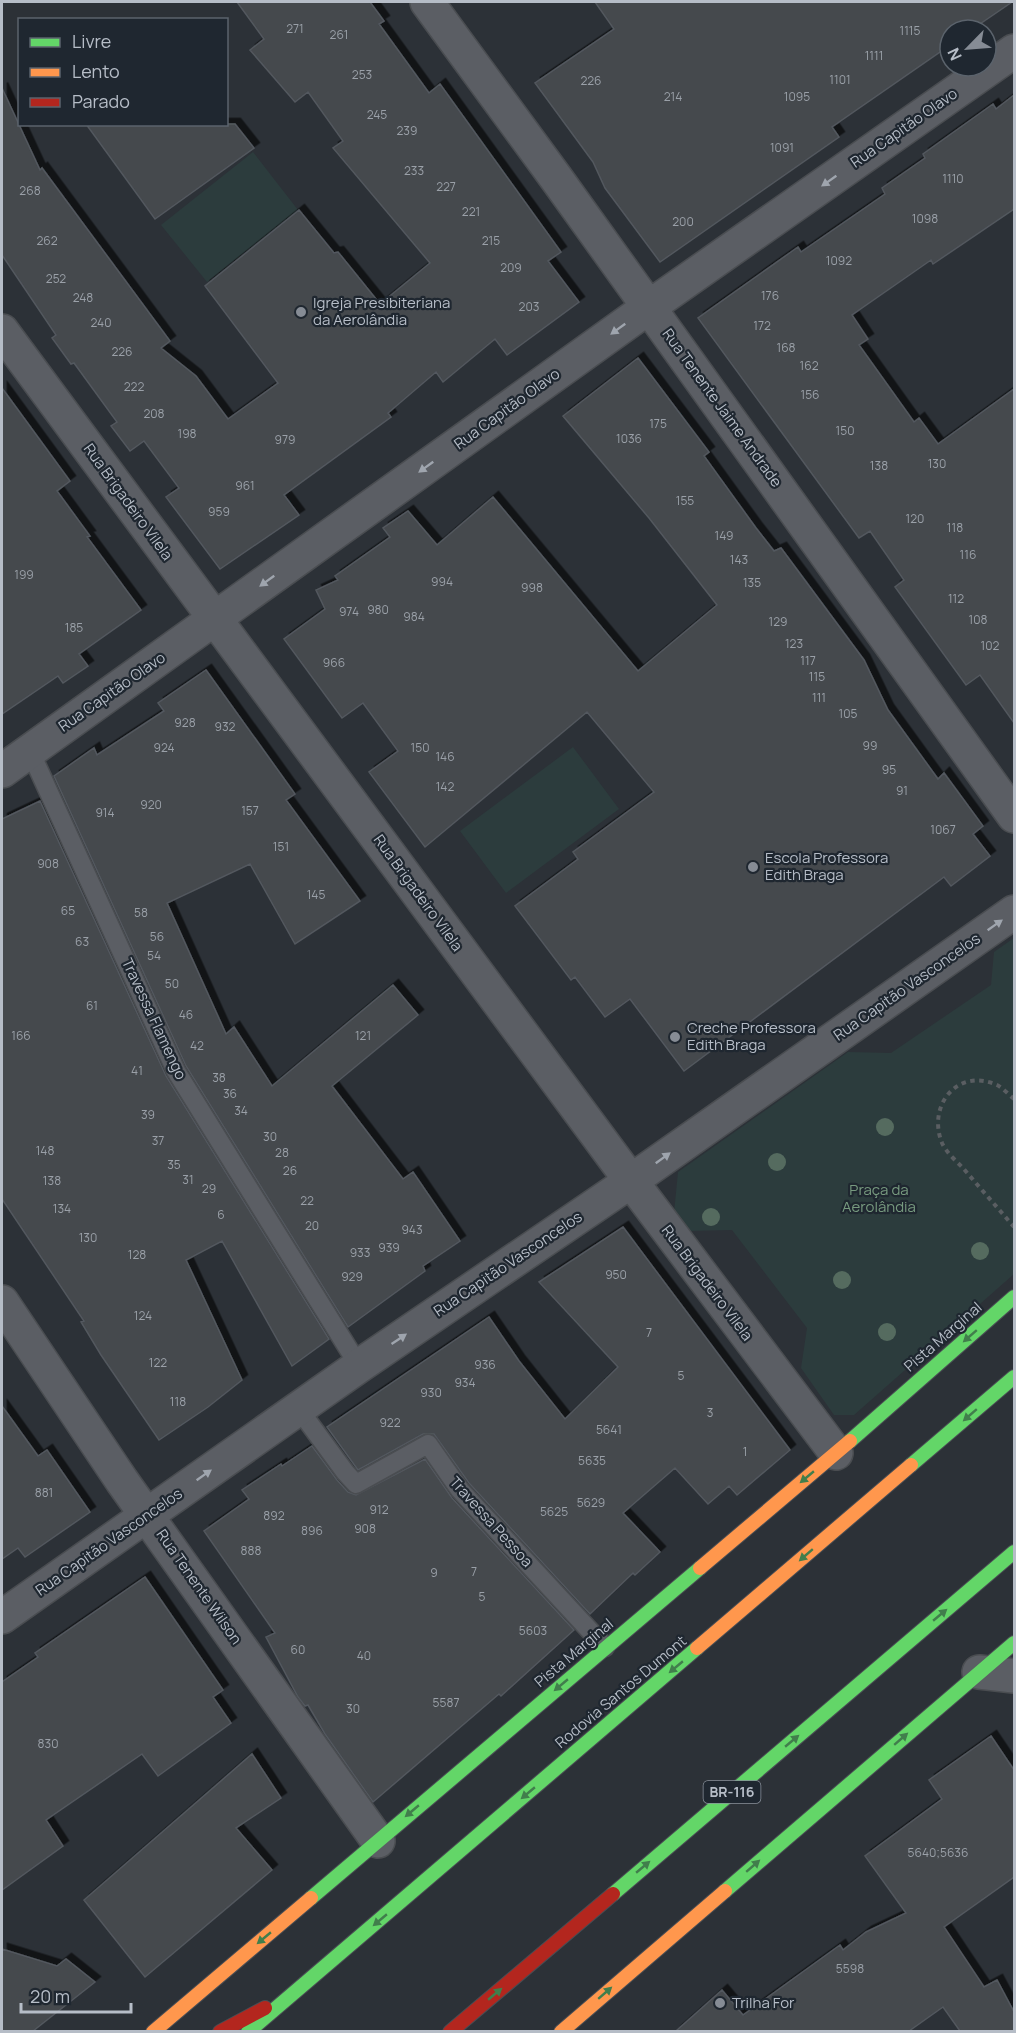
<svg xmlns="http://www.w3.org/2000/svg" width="1016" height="2033" viewBox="0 0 1016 2033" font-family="Manrope,sans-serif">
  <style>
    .green { fill: #2c3c3d }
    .building { fill: #44484d; stroke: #53585e; stroke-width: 1.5; filter: url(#shadow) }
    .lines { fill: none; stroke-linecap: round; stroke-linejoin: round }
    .lane-casing { stroke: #4a4d51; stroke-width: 21 }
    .street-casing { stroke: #4a4d51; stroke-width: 36 }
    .fast-casing { stroke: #494d53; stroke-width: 16 }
    .slow-casing { stroke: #494d53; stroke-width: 16 }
    .jam-casing { stroke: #494d53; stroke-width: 16 }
    .path { stroke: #5a5e62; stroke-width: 4; stroke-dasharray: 4.5 4.5; stroke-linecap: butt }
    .lane { stroke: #5b5e64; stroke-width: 18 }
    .street { stroke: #5b5e64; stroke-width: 33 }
    .fast { stroke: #63d668; stroke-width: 14 }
    .slow { stroke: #ff974d; stroke-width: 14 }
    .jam { stroke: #b3261e; stroke-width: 14 }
    .tree { fill: #556b5f }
    .oneway { fill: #9fa5ae }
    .oneway2 { fill: #417e4c }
    .poi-dot { fill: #868c95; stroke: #1f2730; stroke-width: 2 }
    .labels { text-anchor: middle; stroke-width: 4.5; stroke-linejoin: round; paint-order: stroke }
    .number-label { font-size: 12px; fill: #9aa0a8 }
    .shield { fill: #1f2730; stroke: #89909a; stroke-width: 1.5 }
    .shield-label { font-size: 14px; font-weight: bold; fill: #b6bdc7 }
    .street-label { font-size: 15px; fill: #b6bdc7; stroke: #1f2730 }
    .poi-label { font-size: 15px; fill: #b6bdc7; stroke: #1f2730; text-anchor: start }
    .park-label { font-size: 15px; fill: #779a7f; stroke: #1f2730 }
  </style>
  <defs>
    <filter id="shadow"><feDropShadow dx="5.5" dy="-5.5" stdDeviation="0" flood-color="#0009"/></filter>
  </defs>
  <rect width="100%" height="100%" fill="#2c3137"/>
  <path class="green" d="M253,152L298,210L207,282L161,225Z
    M573,747L619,809L506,893L460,831Z
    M1014,938V1274L854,1415H834L801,1368L807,1328L732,1230L689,1231L674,1213L678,1172L848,1052L891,1053L991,985L994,952Z"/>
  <path class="building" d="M237,2H370L384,21L379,24L429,93L440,84L561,252L548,261L579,302L507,355L495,339L443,382L436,372L388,413L391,417L284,495L299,515L220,569L166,497L179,488L144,441L130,451L111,426L117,422L74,363L71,364L52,338L56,335L2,255V88L40,170L42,168L170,341L161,348L196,376L228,419L278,383L205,286L299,210L334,253L338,252L380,304L430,263L333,148L343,141L308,92L295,102L250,50L264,39Z
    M595,2H1012L971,30H950V45L832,127L839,137L660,262L605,188L593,162L535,83L614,29Z
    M1014,95V209L933,264L931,260L852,315L868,339L859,345L914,422L919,418L938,444L1014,389V723L980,675L966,685L895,587L904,580L870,531L859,538L698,318L798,247L801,252L885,194L882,188L925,158L923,154L993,104L996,109Z
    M86,124H235L254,148L155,219Z
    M638,358L709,452L704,456L756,528L774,551L781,548L864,660L888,710L938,779L944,773L983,826L973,834L990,856L951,886L944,877L684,1071L630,999L605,1017L575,977L571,980L515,906L578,859L573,852L654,792L587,712L425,847L369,772L398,751L363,703L342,718L284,639L325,609L316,590L338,580L335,576L390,537L383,528L408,511L437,545L493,497L638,671L717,605L649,518L563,416Z
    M2,388L70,481L57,491L90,536L87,537L141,610L79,654L88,666L63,683L58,676L2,714Z
    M206,670L295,794L286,800L360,901L295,944L250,864L167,903L226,1034L234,1027L272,1086L393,985L418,1015L332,1086L403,1179L413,1172L460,1241L423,1266L425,1271L348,1327L186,1066L54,776L94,748L97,755L164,711L158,703Z
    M40,801L166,1076L329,1339L292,1366L222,1241L186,1260L242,1380L208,1407L159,1440L101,1355L81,1322L84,1321L2,1199V819Z
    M623,1227L790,1450L737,1495L729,1486L708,1504L675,1468L623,1513L660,1552L635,1575L633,1573L590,1614L469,1483L434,1434H423L358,1470L327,1427L489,1317L519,1361L565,1419L618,1367L539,1282Z
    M2,1406L38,1456L47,1450L90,1512L25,1557L18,1548L2,1559Z
    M312,1446L337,1480L348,1492L356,1495L425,1459L452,1498L574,1630L501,1696L499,1694L373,1802L325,1734L308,1705L305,1706L298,1697L266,1637L275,1633L204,1531L249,1499L242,1490L281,1464L282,1466Z
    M145,1577L223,1690L213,1697L231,1723L158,1776L142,1754L46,1820L63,1846L2,1890V1682L38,1657L35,1653Z
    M991,1736L1014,1770V1877L944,1927L984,1987L997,1980L1014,2012V2031H960L943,2007L909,2031H676L722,1990L743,2015L840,1945L843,1950L866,1932L906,1913L865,1856L942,1799L929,1780Z
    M252,1754L281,1798L236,1828L272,1870L145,1977L84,1900Z
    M2,1949L57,1966L66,1959L95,1982L33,2031H2Z"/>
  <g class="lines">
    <g class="lane-casing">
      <path id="lane" d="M30,751L176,1071L359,1366
        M298,1408L345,1472L356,1484L428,1444L460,1490L605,1647"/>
    </g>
    <g class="street-casing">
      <path id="street" d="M427,2L556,178L1014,816
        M2,331L631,1181L836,1453
        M2,771L649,307L1014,51
        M2,1302L122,1481L378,1841
        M2,1617L359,1366L631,1181L1014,912
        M979,1672L1014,1676"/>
    </g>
    <g class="fast-casing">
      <path id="fast" d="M850,1441L1014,1297
        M911,1465L1014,1377
        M725,1891L1014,1643
        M613,1894L1014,1552
        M311,1898L700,1568
        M248,2032L697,1648"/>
    </g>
    <g class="slow-casing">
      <path id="slow" d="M700,1568L850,1441
        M697,1648L911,1465
        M153,2032L311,1898
        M561,2032L725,1891"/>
    </g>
    <g class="jam-casing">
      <path id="jam" d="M220,2032L265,2008
        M450,2032L613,1894"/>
    </g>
    <path class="path" d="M1014,1099C1009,1095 1003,1088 997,1085C957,1067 927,1106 942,1143C946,1152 956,1161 963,1168C980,1188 997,1207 1014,1227"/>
    <use href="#lane" class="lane"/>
    <use href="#street" class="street"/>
    <use href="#fast" class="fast"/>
    <use href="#slow" class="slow"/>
    <use href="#jam" class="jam"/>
  </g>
  <g class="tree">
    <circle cx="885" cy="1127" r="9"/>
    <circle cx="777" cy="1162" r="9"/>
    <circle cx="711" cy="1217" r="9"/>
    <circle cx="980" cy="1251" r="9"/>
    <circle cx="842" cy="1280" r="9"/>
    <circle cx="887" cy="1332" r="9"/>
  </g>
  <defs><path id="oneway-solid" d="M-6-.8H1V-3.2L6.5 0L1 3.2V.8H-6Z" transform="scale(1.5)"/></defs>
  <g class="oneway">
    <use href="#oneway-solid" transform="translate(829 181) rotate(145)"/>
    <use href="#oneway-solid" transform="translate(618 329) rotate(144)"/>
    <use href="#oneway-solid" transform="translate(426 467) rotate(144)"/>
    <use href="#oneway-solid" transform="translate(267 581) rotate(144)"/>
    <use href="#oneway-solid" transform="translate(995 925) rotate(-35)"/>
    <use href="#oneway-solid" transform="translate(663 1158) rotate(-36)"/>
    <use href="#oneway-solid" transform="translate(399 1339) rotate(-34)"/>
    <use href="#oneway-solid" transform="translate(204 1475) rotate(-35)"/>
  </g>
  <g class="oneway2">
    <use href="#oneway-solid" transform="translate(970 1336) rotate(139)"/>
    <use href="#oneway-solid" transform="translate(970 1415) rotate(139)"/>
    <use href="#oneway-solid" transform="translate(807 1477) rotate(140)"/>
    <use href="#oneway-solid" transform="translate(806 1555) rotate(139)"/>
    <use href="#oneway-solid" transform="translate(940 1615) rotate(-40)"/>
    <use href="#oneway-solid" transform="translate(676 1667) rotate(140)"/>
    <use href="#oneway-solid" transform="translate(561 1685) rotate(140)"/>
    <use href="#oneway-solid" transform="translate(901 1739) rotate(-41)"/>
    <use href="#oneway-solid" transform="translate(792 1741) rotate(-40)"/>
    <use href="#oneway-solid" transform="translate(528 1793) rotate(140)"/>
    <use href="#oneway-solid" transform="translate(412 1811) rotate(140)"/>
    <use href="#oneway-solid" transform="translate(753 1866) rotate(-41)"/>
    <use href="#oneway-solid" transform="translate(643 1867) rotate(-40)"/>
    <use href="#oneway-solid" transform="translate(380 1920) rotate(140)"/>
    <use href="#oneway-solid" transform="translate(264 1938) rotate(140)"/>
    <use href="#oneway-solid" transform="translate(605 1993) rotate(-41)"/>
    <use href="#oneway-solid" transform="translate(495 1994) rotate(-40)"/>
  </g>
  <g class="poi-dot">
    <circle cx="301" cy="312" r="6"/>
    <circle cx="753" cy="867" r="6"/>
    <circle cx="675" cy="1037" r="6"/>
    <circle cx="720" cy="2003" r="6"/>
  </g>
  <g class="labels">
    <g class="number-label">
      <text x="295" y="33">271</text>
      <text x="910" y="35">1115</text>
      <text x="339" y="39">261</text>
      <text x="874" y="60">1111</text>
      <text x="362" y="79">253</text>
      <text x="840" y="84">1101</text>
      <text x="591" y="85">226</text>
      <text x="673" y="101">214</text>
      <text x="797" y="101">1095</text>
      <text x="377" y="119">245</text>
      <text x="407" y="135">239</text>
      <text x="782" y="152">1091</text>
      <text x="414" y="175">233</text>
      <text x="953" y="183">1110</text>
      <text x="446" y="191">227</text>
      <text x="30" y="195">268</text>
      <text x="471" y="216">221</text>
      <text x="925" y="223">1098</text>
      <text x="683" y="226">200</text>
      <text x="47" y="245">262</text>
      <text x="491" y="245">215</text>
      <text x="839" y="265">1092</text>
      <text x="511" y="272">209</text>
      <text x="56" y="283">252</text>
      <text x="770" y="300">176</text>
      <text x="83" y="302">248</text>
      <text x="529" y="311">203</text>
      <text x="101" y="327">240</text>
      <text x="762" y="330">172</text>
      <text x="786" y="352">168</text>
      <text x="122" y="356">226</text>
      <text x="809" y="370">162</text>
      <text x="134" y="391">222</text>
      <text x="810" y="399">156</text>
      <text x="154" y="418">208</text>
      <text x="658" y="428">175</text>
      <text x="845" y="435">150</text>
      <text x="187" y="438">198</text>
      <text x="629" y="443">1036</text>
      <text x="285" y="444">979</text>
      <text x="937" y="468">130</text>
      <text x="879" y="470">138</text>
      <text x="245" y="490">961</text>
      <text x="685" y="505">155</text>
      <text x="219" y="516">959</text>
      <text x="915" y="523">120</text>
      <text x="955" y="532">118</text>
      <text x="724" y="540">149</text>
      <text x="968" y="559">116</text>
      <text x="739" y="564">143</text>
      <text x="24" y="579">199</text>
      <text x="442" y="586">994</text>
      <text x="752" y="587">135</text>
      <text x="532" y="592">998</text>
      <text x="956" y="603">112</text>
      <text x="378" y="614">980</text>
      <text x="349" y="616">974</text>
      <text x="414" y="621">984</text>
      <text x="978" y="624">108</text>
      <text x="778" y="626">129</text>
      <text x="74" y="632">185</text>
      <text x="794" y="648">123</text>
      <text x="990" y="650">102</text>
      <text x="808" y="665">117</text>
      <text x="334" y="667">966</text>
      <text x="817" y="681">115</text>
      <text x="819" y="702">111</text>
      <text x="848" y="718">105</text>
      <text x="185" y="727">928</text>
      <text x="225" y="731">932</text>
      <text x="870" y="750">99</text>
      <text x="164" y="752">924</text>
      <text x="420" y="752">150</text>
      <text x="445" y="761">146</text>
      <text x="889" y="774">95</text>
      <text x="445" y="791">142</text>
      <text x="902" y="795">91</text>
      <text x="151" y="809">920</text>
      <text x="250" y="815">157</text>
      <text x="105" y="817">914</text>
      <text x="943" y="834">1067</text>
      <text x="281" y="851">151</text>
      <text x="48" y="868">908</text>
      <text x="316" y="899">145</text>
      <text x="68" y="915">65</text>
      <text x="141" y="917">58</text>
      <text x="157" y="941">56</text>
      <text x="82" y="946">63</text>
      <text x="154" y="960">54</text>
      <text x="172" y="988">50</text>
      <text x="92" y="1010">61</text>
      <text x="186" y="1019">46</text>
      <text x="21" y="1040">166</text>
      <text x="363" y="1040">121</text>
      <text x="197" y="1050">42</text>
      <text x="137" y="1075">41</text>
      <text x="219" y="1082">38</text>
      <text x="230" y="1098">36</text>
      <text x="241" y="1115">34</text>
      <text x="148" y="1119">39</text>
      <text x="270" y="1141">30</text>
      <text x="158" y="1145">37</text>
      <text x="45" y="1155">148</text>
      <text x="282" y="1157">28</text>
      <text x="174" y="1169">35</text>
      <text x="290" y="1175">26</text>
      <text x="188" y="1184">31</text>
      <text x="52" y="1185">138</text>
      <text x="209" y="1193">29</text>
      <text x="307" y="1205">22</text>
      <text x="62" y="1213">134</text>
      <text x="221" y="1219">6</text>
      <text x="312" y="1230">20</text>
      <text x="412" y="1234">943</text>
      <text x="88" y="1242">130</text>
      <text x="389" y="1252">939</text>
      <text x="360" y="1257">933</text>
      <text x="137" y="1259">128</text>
      <text x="616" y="1279">950</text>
      <text x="352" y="1281">929</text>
      <text x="143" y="1320">124</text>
      <text x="649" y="1337">7</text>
      <text x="158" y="1367">122</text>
      <text x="485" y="1369">936</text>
      <text x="681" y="1380">5</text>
      <text x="465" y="1387">934</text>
      <text x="431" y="1397">930</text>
      <text x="178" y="1406">118</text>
      <text x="710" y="1417">3</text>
      <text x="390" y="1427">922</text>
      <text x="609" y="1434">5641</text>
      <text x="745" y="1456">1</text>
      <text x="592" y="1465">5635</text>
      <text x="44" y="1497">881</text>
      <text x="591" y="1507">5629</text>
      <text x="379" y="1514">912</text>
      <text x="554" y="1516">5625</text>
      <text x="274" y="1520">892</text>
      <text x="365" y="1533">908</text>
      <text x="312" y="1535">896</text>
      <text x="251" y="1555">888</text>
      <text x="474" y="1576">7</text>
      <text x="434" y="1577">9</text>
      <text x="482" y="1601">5</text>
      <text x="533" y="1635">5603</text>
      <text x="298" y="1654">60</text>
      <text x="364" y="1660">40</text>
      <text x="446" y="1707">5587</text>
      <text x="353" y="1713">30</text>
      <text x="48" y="1748">830</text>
      <text x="938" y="1857">5640;5636</text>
      <text x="850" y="1973">5598</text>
    </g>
    <rect class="shield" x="703.5" y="1781" width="57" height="22" rx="4.5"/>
    <g class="shield-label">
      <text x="732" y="1797">BR-116</text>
    </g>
    <g class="street-label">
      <text transform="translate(904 128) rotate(-35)" y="5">Rua Capitão Olavo</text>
      <text transform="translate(722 408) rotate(54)" y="5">Rua Tenente Jaime Andrade</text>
      <text transform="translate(507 409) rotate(-36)" y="5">Rua Capitão Olavo</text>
      <text transform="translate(128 502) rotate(54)" y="5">Rua Brigadeiro Vilela</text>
      <text transform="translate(112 692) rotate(-35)" y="5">Rua Capitão Olavo</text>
      <text transform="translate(418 893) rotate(54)" y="5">Rua Brigadeiro Vilela</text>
      <text transform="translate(907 987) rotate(-35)" y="5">Rua Capitão Vasconcelos</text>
      <text transform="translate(154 1019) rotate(65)" y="5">Travessa Flamengo</text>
      <text transform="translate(508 1264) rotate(-34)" y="5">Rua Capitão Vasconcelos</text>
      <text transform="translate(707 1283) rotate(53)" y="5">Rua Brigadeiro Vilela</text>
      <text transform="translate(943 1337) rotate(-41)" y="5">Pista Marginal</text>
      <text transform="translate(491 1522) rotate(48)" y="5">Travessa Pessoa</text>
      <text transform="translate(109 1542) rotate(-35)" y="5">Rua Capitão Vasconcelos</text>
      <text transform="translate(199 1587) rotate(55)" y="5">Rua Tenente Wilson</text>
      <text transform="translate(574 1653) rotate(-40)" y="5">Pista Marginal</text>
      <text transform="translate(621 1692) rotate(-40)" y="5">Rodovia Santos Dumont</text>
    </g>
    <g class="poi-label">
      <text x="313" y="308">Igreja Presibiteriana<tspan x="313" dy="17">da Aerolândia</tspan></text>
      <text x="765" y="863">Escola Professora<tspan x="765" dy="17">Edith Braga</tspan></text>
      <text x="687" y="1033">Creche Professora<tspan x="687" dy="17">Edith Braga</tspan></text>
      <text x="732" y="2008">Trilha For</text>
    </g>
    <g class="park-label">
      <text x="879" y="1195">Praça da<tspan x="879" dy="17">Aerolândia</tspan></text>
    </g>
  </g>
  <rect width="1016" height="2033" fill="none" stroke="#b6bdc7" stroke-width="6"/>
  <rect x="18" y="18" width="210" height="108" fill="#1f2730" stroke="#5b636c" stroke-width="1.5"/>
  <rect x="30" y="38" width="30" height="9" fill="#63d668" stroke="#5b636c" stroke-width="1.5"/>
  <text x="72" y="48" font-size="18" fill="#b6bdc7">Livre</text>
  <rect x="30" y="68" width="30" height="9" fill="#ff974d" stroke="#5b636c" stroke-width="1.5"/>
  <text x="72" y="78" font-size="18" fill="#b6bdc7">Lento</text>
  <rect x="30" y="98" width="30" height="9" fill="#b3261e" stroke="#5b636c" stroke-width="1.5"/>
  <text x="72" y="108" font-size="18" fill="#b6bdc7">Parado</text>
  <g transform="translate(968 48) rotate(245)"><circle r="28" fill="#1f2730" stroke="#5b636c" stroke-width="1.5"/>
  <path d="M0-4.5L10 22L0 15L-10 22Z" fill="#868c95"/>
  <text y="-9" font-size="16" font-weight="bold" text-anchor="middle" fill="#b6bdc7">N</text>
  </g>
  <path d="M21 2003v9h110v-9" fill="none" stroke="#b6bdc7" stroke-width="3"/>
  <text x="30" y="2003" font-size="18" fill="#b6bdc7" stroke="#1f2730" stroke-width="4.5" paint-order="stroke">20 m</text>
</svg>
